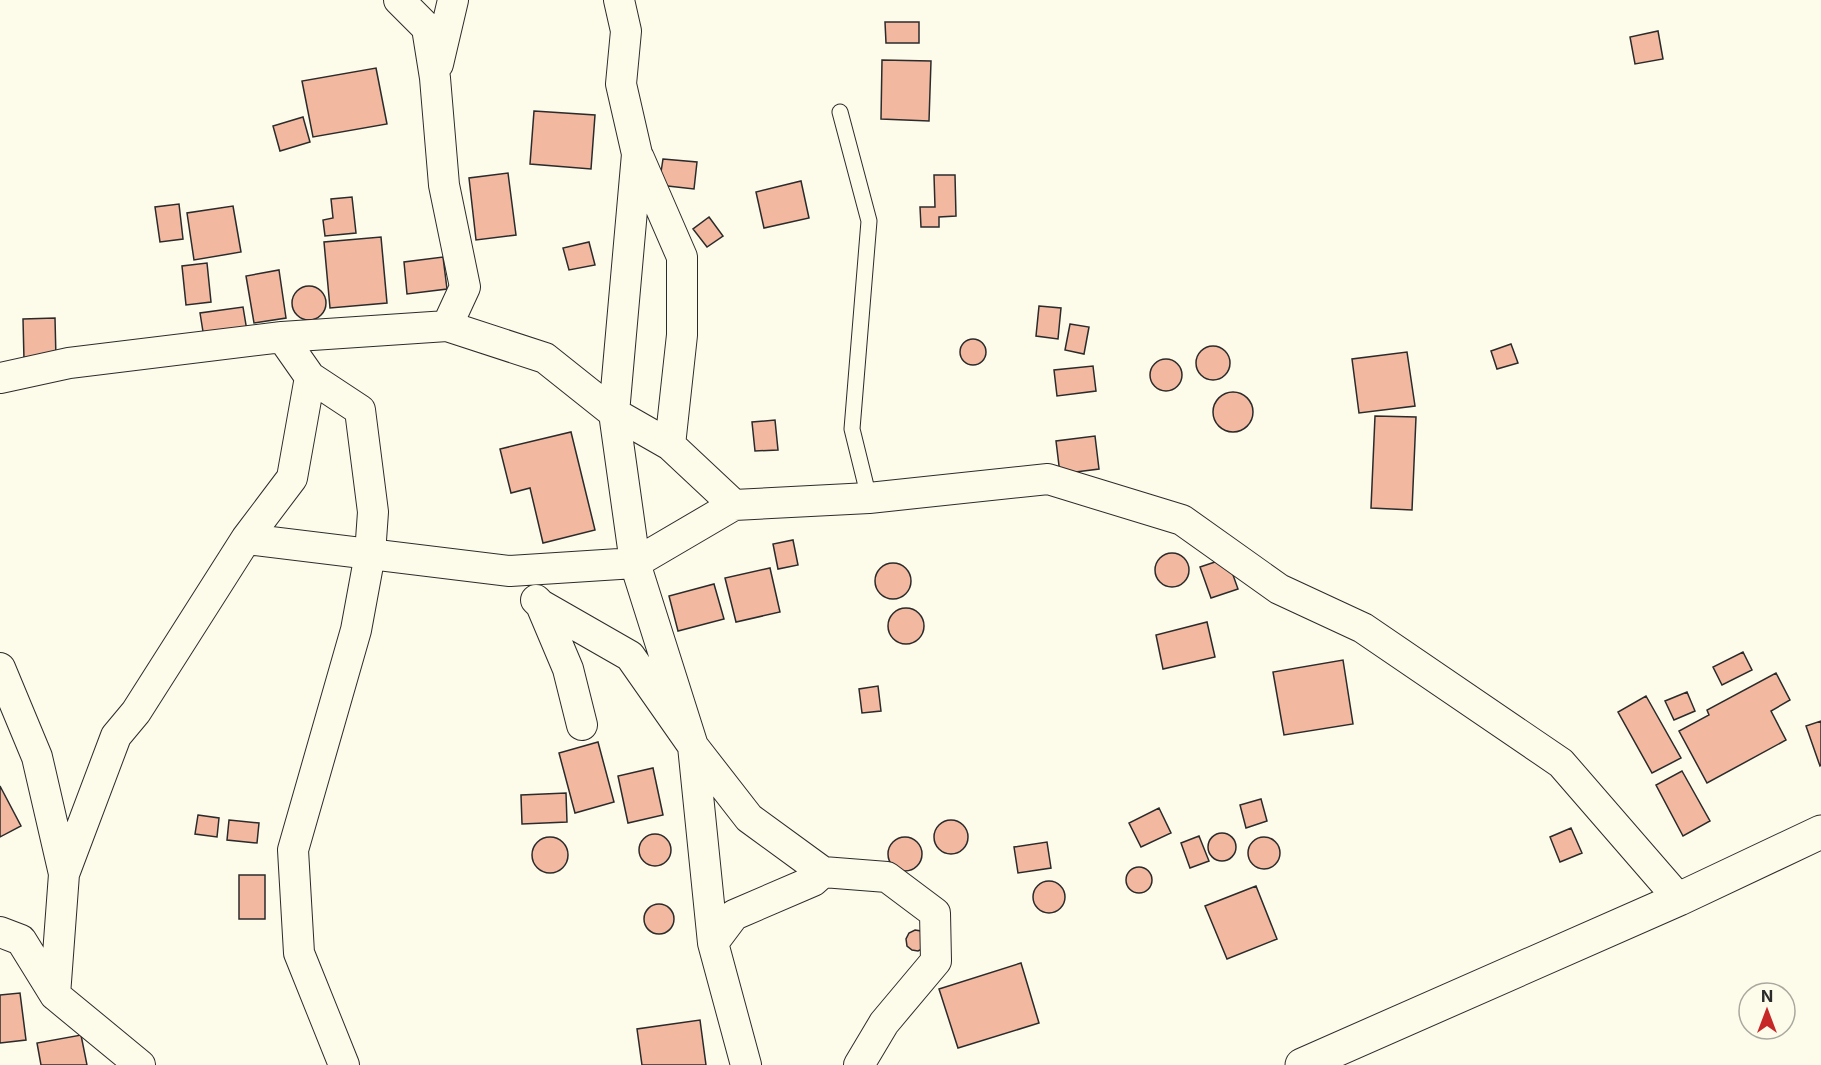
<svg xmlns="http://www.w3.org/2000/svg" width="1821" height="1065" viewBox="0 0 1821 1065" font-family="Inter,sans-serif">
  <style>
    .building { fill: #f2b8a0; stroke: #2b2b2b; stroke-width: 1.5 }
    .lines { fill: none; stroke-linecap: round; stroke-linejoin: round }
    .lane-casing { stroke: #2b2b2b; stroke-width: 17 }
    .street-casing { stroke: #2b2b2b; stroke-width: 32 }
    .primary-casing { stroke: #2b2b2b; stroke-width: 35 }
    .lane { stroke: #fdfbea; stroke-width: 15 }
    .street { stroke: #fdfbea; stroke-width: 30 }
    .primary { stroke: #fdfbea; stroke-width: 33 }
  </style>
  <rect width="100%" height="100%" fill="#fdfbea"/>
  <path class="building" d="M885,22H919V43H886Z
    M1658,31L1663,59L1635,64L1630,37Z
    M882,60L931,61L929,121L881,119Z
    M376,68L387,124L313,137L302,81Z
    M534,111L595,115L591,169L530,164Z
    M303,117L310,142L280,151L273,126Z
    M663,159L697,162L694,189L659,185Z
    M508,173L516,235L476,240L469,178Z
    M934,175H955L956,216L939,217V227H921L920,207H935Z
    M801,181L809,218L764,228L756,192Z
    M352,197L356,233L325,236L323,220L333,218L331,199Z
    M179,204L183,239L160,242L155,207Z
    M233,206L241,252L194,260L187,213Z
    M709,217L723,236L707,247L693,229Z
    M381,237L387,303L330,308L324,242Z
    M589,242L595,265L569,270L563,248Z
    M443,257L447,289L407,294L404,262Z
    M207,263L211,302L186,305L182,266Z
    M279,270L286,318L254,323L246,276Z
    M292 303a17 17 0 1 1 34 0a17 17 0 1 1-34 0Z
    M1039,306L1061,308L1058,339L1036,336Z
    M243,307L248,337L205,344L200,313Z
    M55,318L56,359L24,360L23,319Z
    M1070,324L1089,327L1084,354L1065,350Z
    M960 352a13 13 0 1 1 26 0a13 13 0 1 1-26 0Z
    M1511,344L1518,363L1497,369L1491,351Z
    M1196 363a17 17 0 1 1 34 0a17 17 0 1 1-34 0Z
    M1407,352L1415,406L1359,413L1352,359Z
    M1150 375a16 16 0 1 1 32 0a16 16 0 1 1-32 0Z
    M1093,366L1096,391L1057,396L1054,370Z
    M1213 412a20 20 0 1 1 40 0a20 20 0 1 1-40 0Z
    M1375,416L1416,417L1412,510L1371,508Z
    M775,420L778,450L755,451L752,422Z
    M571,432L595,530L543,543L530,488L511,493L500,449Z
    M1095,436L1099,469L1060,474L1056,441Z
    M793,540L798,565L778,569L773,544Z
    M1155 570a17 17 0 1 1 34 0a17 17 0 1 1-34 0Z
    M1227,558L1238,589L1211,598L1200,567Z
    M875 581a18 18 0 1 1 36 0a18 18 0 1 1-36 0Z
    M770,568L780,612L736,622L725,578Z
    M714,584L724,619L678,631L669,596Z
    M888 626a18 18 0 1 1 36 0a18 18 0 1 1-36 0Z
    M1207,622L1215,657L1163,669L1156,635Z
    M1743,652L1752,670L1722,685L1713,667Z
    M1343,660L1353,724L1284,735L1273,672Z
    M1776,673L1790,700L1771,711L1786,740L1707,783L1679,731L1709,715L1707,710Z
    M878,686L881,711L862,713L859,689Z
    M1687,692L1695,711L1674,720L1665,701Z
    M1646,696L1681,758L1652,773L1618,712Z
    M1821,721V765L1820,766L1806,726Z
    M598,742L614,802L575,813L559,753Z
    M653,768L663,815L628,823L618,776Z
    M1682,771L1710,821L1683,836L1656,785Z
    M0,786L21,826L0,837Z
    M566,793L567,822L522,824L521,795Z
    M1261,799L1267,821L1246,828L1240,805Z
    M1159,808L1171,833L1141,847L1129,823Z
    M198,815L219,818L217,837L195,834Z
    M934 837a17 17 0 1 1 34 0a17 17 0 1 1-34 0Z
    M229,820L259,823L257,843L227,840Z
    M1571,828L1582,853L1560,862L1550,837Z
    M1208 847a14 14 0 1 1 28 0a14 14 0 1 1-28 0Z
    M639 850a16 16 0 1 1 32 0a16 16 0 1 1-32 0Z
    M1199,836L1209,861L1190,868L1181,843Z
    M888 854a17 17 0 1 1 34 0a17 17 0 1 1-34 0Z
    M532 855a18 18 0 1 1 36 0a18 18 0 1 1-36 0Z
    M1248 853a16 16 0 1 1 32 0a16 16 0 1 1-32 0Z
    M1047,842L1051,868L1018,873L1014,847Z
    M1126 880a13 13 0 1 1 26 0a13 13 0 1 1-26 0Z
    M239,875H265V919H239Z
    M1033 897a16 16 0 1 1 32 0a16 16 0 1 1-32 0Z
    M1256,886L1277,939L1227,959L1205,906Z
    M644 919a15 15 0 1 1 30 0a15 15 0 1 1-30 0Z
    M915,930L921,931L924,948L918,951L912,950L907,946L906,939L909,933Z
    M1021,963L1039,1023L958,1048L939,989Z
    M20,993L26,1040L0,1043V995Z
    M700,1020L706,1065H642L637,1029Z
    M81,1035L87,1065H41L37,1043Z"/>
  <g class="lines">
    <g class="lane-casing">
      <path id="lane" d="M840,112L869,221L852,429L869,498"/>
    </g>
    <g class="street-casing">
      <path id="street" d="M399,0L427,28L435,78L444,185L465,287L447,326
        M619,0L626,31L621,84L637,154L614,413L635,563L693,746L713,943L746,1065
        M438,64L453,0
        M639,158L682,257V335L670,445
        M282,337L310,377L360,410L373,512L370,554L356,630L293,850L299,953L344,1065
        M0,378L69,363L282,337L447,326L545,358L614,413L670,445L734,505
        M246,539L292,478L310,377
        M536,600L541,605L568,669L582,725
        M541,605L630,656L693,746L749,818L823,872L887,877L935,913L936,961L884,1023L859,1065
        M0,668L37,757L64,874
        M0,932L21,940L55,995L140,1065
        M713,943L734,915L813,881L823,872
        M55,995L64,874L116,736L136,712L246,539L510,571L635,563L734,505L869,498L1048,479L1182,520L1279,589L1363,628L1561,763L1679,899"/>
    </g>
    <g class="primary-casing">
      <path id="primary" d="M1302,1065L1679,899L1821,832"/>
    </g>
    <use href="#lane" class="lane"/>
    <use href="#street" class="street"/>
    <use href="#primary" class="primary"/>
  </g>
  <g transform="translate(1767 1011)"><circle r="28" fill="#fdfbea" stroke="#a9a89e" stroke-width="1.5"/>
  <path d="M0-4.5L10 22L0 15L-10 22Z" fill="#c62828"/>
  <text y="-9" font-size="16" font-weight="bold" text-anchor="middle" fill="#2b2b2b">N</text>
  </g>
</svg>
